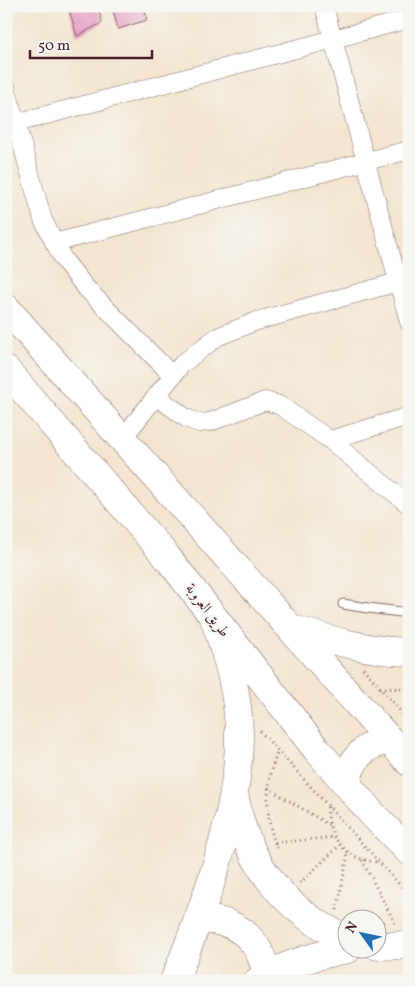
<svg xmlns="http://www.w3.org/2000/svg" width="415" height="987" viewBox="0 0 415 987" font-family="Vollkorn,Amiri,serif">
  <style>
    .building { fill: #e69fc3 }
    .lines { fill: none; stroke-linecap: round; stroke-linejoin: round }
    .lane-casing { stroke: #856465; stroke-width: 11 }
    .street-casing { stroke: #856465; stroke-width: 19 }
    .primary-casing { stroke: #856465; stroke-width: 29 }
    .highway-casing { stroke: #856465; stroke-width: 29 }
    .path { stroke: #856465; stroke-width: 3; stroke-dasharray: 1 4; stroke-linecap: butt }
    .lane { stroke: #fff; stroke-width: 9 }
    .street { stroke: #fff; stroke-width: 18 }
    .primary { stroke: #fff; stroke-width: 28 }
    .highway { stroke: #fff; stroke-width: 28 }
    .labels { text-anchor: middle; stroke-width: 5; stroke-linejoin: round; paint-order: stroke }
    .street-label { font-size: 15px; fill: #4a1f2b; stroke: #f6f6f2 }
  </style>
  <rect width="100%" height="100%" fill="#f6f6f2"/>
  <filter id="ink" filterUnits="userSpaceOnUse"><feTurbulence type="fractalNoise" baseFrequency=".02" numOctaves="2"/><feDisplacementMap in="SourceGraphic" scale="10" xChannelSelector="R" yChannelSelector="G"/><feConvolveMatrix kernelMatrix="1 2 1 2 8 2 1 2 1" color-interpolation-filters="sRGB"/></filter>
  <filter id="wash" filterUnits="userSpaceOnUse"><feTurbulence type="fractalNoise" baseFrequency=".0096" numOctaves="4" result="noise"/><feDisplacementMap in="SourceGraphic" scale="20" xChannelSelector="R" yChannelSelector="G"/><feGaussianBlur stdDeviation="1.12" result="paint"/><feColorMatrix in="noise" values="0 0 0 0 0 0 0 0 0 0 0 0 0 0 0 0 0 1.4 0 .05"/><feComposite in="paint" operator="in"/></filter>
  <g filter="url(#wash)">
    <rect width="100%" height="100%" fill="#f3e5d0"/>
    <g id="blocks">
      <path class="building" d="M68,6H98L102,23L77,36Z
        M112,6H144L147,20L118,29Z"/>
    </g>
  </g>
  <g filter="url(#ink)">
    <use href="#blocks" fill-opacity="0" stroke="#856465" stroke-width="1"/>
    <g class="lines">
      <g class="lane-casing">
        <path id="lane" d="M343,604L368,608L409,613"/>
      </g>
      <g class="street-casing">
        <path id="street" d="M324,6L409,322
          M6,87L43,220L63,259L86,288L172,375
          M16,123L409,19
          M54,243L409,150
          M156,396L186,418L199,423L210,422L265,401L279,405L330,440L409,505
          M122,439L182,364L217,337L257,321L409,279
          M330,440L409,416"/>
      </g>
      <g class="primary-casing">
        <path id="primary" d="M235,798C246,863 287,914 348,939
          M198,920C235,918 260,938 267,976
          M378,946L409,945
          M174,981C204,908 239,814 239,736C239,696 228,658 215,621
          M258,981C285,964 316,955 348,949"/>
      </g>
      <g class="highway-casing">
        <path id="highway" d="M6,308L409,762
          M6,370L167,557L317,750L374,816L409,851
          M290,628C329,640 369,651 409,652
          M347,785C349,760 365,743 390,741"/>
      </g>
      <path class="path" d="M363,668L409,721
        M380,688L409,689
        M260,731L409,895
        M268,788L329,825
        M328,807C326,837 347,860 377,862
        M275,843L334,837
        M277,848C264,816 265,783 278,751
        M362,860L395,923
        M300,883L340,845
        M337,910L348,853
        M378,922H386"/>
      <use href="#lane" class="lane"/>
      <use href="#street" class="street"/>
      <use href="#primary" class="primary"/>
      <use href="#highway" class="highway"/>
    </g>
  </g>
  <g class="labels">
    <g class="street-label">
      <text transform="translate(208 610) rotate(53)" y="5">طريق العروبة</text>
    </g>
  </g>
  <rect width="415" height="987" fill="none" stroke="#f6f6f2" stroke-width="25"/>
  <g transform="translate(362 934) rotate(303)"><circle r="24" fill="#f6f6f2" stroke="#b1a0a2"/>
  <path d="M0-4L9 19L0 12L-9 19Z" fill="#1f6fb2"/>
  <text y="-8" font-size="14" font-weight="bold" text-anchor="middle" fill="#4a1f2b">N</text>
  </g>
  <path d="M30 50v8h122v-8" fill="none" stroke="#4a1f2b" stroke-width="2.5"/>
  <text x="38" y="50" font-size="15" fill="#4a1f2b" stroke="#f6f6f2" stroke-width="4" paint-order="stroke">50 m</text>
</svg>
